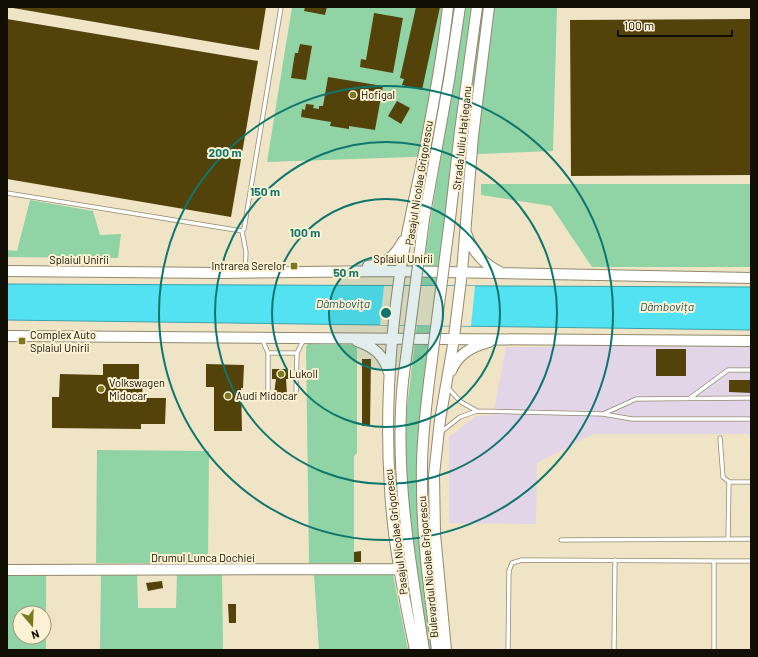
<svg xmlns="http://www.w3.org/2000/svg" width="758" height="657" viewBox="0 0 758 657" font-family="Barlow,sans-serif">
  <style>
    .industrial { fill: #e3d5e8 }
    .green { fill: #90d3a5; fill-rule: evenodd }
    .water { fill: #53e2f2; stroke: #3fa2ab }
    .pier { fill: #efe4c6 }
    .building { fill: #54420b }
    .lines { fill: none; stroke-linecap: round; stroke-linejoin: round }
    .lane-casing { stroke: #93896e; stroke-width: 5 }
    .secondary-casing { stroke: #93896e; stroke-width: 12 }
    .lane { stroke: #fff; stroke-width: 3.5 }
    .secondary { stroke: #fff; stroke-width: 10 }
    .secondary-bridge-casing { stroke: #93896e; stroke-width: 12; stroke-linecap: butt }
    .secondary-bridge { stroke: #fff; stroke-width: 10 }
    .ring { fill: none; stroke: #0f766e; stroke-width: 2 }
    .poi-dot { fill: #7b781e; stroke: #fcf1d3; stroke-width: 1.5 }
    .labels { text-anchor: middle; stroke-width: 4; stroke-linejoin: round; paint-order: stroke }
    .poi-label { font-size: 11px; fill: #110e04; stroke: #fcf1d3; text-anchor: start }
    .street-label { font-size: 11px; fill: #110e04; stroke: #fcf1d3 }
    .water-label { font-size: 12px; font-style: italic; fill: #215c63; stroke: #fcf1d3 }
    .centre { fill: #0f766e; stroke: #fcf1d3; stroke-width: 2 }
    .ring-label { font-size: 12px; text-anchor: middle; font-weight: bold; fill: #0f766e; stroke: #fcf1d3; stroke-width: 4; stroke-linejoin: round; paint-order: stroke }
  </style>
  <rect width="100%" height="100%" fill="#efe4c6"/>
  <path class="industrial" d="M579,343L751,345V434H593L537,463L536,524L449,523V437L476,416L493,415L506,347H552Z"/>
  <path class="green" d="M292,7H557L553,151L453,155L421,424L434,650H428L405,479V424L427,242L441,156L267,162Z
    M481,184H751V267H592L551,206L481,195Z
    M30,200L93,211L100,235L121,234L118,258L7,257V250L17,251Z
    M308,344L357,345V453L354,456V563H309L306,347Z
    M97,450L209,451L208,563H96Z
    M101,572L137,573L138,608H176L177,573H222L223,650H100Z
    M7,573H46V650H7ZM20,613H44V637H20Z
    M314,575H393L408,650H319Z"/>
  <path class="water" d="M7,284L751,287V330L7,320Z"/>
  <path class="pier" d="M384,286H475L471,326L380,325Z"/>
  <path class="building" d="M7,7H266L259,50Z
    M305,7H327L325,15L304,11Z
    M416,7H440L422,90L402,85L404,79L400,78Z
    M374,13L403,18L393,73L360,67L361,59L366,60Z
    M7,19L258,61L231,217L7,179Z
    M751,19V175L571,176L570,20Z
    M300,44L312,46L306,80L291,78L295,53H298Z
    M328,77L383,86L375,130L349,126V129L330,126L331,122L301,117L302,109L305,110L306,104L314,105L313,108L319,109V106H323Z
    M397,101L410,108L401,124L388,116Z
    M656,349H686V376H656Z
    M362,359H371L370,426H362Z
    M103,364H139V381H143L142,398H166L165,424H141V429L52,428V397H59L60,374L103,375Z
    M206,364L244,365L243,388H241L242,431H214V387H206Z
    M272,369H290V379H286L287,394H274L276,379H272Z
    M729,380H751V393L729,392Z
    M361,551V562H354V552Z
    M162,581L163,588L148,591L146,583Z
    M228,604H236V623H229Z"/>
  <g class="lines">
    <g class="lane-casing">
      <path id="lane" d="M7,193L242,231L244,229L281,7
        M242,231L246,252L245,272
        M262,339L268,353H297L304,339
        M268,353V395L270,399H291L296,395L297,353
        M447,387L461,402L477,411
        M690,398L728,370H751
        M603,414L632,419H751
        M441,432L460,417L477,411L603,414L636,399L751,398
        M720,438L723,477L729,482H751
        M728,539L729,482
        M561,540L751,539
        M508,650L509,571L512,563L522,560L714,561
        M614,650L615,560
        M714,650V561H751"/>
    </g>
    <g class="secondary-casing">
      <path id="secondary" d="M424,219L449,80L460,7
        M450,219L460,131L477,7
        M466,233C472,251 482,263 500,272
        M368,266C385,264 395,257 403,241
        M7,271L221,273L392,271L751,278
        M7,336L751,341
        M357,341C374,347 384,355 389,373
        M451,371C458,354 471,347 489,342
        M403,381C394,472 410,560 424,650
        M429,382C425,416 421,451 422,485C422,541 430,595 437,650
        M7,570L400,569
        M415,650C404,597 393,543 390,489C385,413 390,336 402,261C408,226 416,192 423,158C433,108 442,58 448,7
        M446,650L435,534L434,475L440,420L453,345L462,272L473,136L489,7"/>
    </g>
    <use href="#lane" class="lane"/>
    <use href="#secondary" class="secondary"/>
    <g class="secondary-bridge-casing">
      <path id="secondary-bridge" d="M403,381L424,219
        M429,382L450,219"/>
    </g>
    <use href="#secondary-bridge" class="secondary-bridge"/>
  </g>
  <circle cx="386" cy="313" r="57" fill="#0f766e" fill-opacity=".12"/>
  <g class="ring">
    <circle cx="386" cy="313" r="57"/>
    <circle cx="386" cy="313" r="114"/>
    <circle cx="386" cy="313" r="171"/>
    <circle cx="386" cy="313" r="227"/>
  </g>
  <g class="poi-dot">
    <circle cx="353" cy="95" r="4"/>
    <rect x="290" y="262" width="8" height="8" rx="2"/>
    <rect x="18" y="337" width="8" height="8" rx="2"/>
    <circle cx="281" cy="374" r="4"/>
    <circle cx="101" cy="389" r="4"/>
    <circle cx="228" cy="396" r="4"/>
  </g>
  <g class="labels">
    <g class="poi-label">
      <text x="361" y="99">Hofigal</text>
      <text x="286" y="270" text-anchor="end">Intrarea Serelor</text>
      <text x="30" y="339">Complex Auto<tspan x="30" dy="13">Splaiul Unirii</tspan></text>
      <text x="289" y="378">Lukoil</text>
      <text x="109" y="387">Volkswagen<tspan x="109" dy="13">Midocar</tspan></text>
      <text x="236" y="400">Audi Midocar</text>
    </g>
    <g class="street-label">
      <text transform="translate(462 138) rotate(-84)" y="4">Strada Iuliu Hațieganu</text>
      <text transform="translate(419 183) rotate(-81)" y="4">Pasajul Nicolae Grigorescu</text>
      <text x="403" y="263">Splaiul Unirii</text>
      <text x="79" y="264">Splaiul Unirii</text>
      <text transform="translate(396 532) rotate(-97)" y="4">Pasajul Nicolae Grigorescu</text>
      <text x="203" y="562">Drumul Lunca Dochiei</text>
      <text transform="translate(428 567) rotate(-95)" y="4">Bulevardul Nicolae Grigorescu</text>
    </g>
    <g class="water-label">
      <text x="343" y="308">Dâmbovița</text>
      <text x="667" y="311">Dâmbovița</text>
    </g>
  </g>
  <circle cx="386" cy="313" r="6" class="centre"/>
  <g class="ring-label">
    <text x="225" y="157">200 m</text>
    <text x="265" y="196">150 m</text>
    <text x="305" y="237">100 m</text>
    <text x="346" y="277">50 m</text>
  </g>
  <rect width="758" height="657" fill="none" stroke="#110e04" stroke-width="16"/>
  <g transform="translate(32 625) rotate(161)"><circle r="19" fill="#fcf1d3" stroke="#9e9680"/>
  <path d="M0-3L7 15L0 10L-7 15Z" fill="#7b781e"/>
  <text y="-6" font-size="11" font-weight="bold" text-anchor="middle" fill="#110e04">N</text>
  </g>
  <path d="M618 30v6h114v-6" fill="none" stroke="#110e04" stroke-width="2"/>
  <text x="624" y="30" font-size="12" fill="#110e04" stroke="#fcf1d3" stroke-width="3" paint-order="stroke">100 m</text>
</svg>
